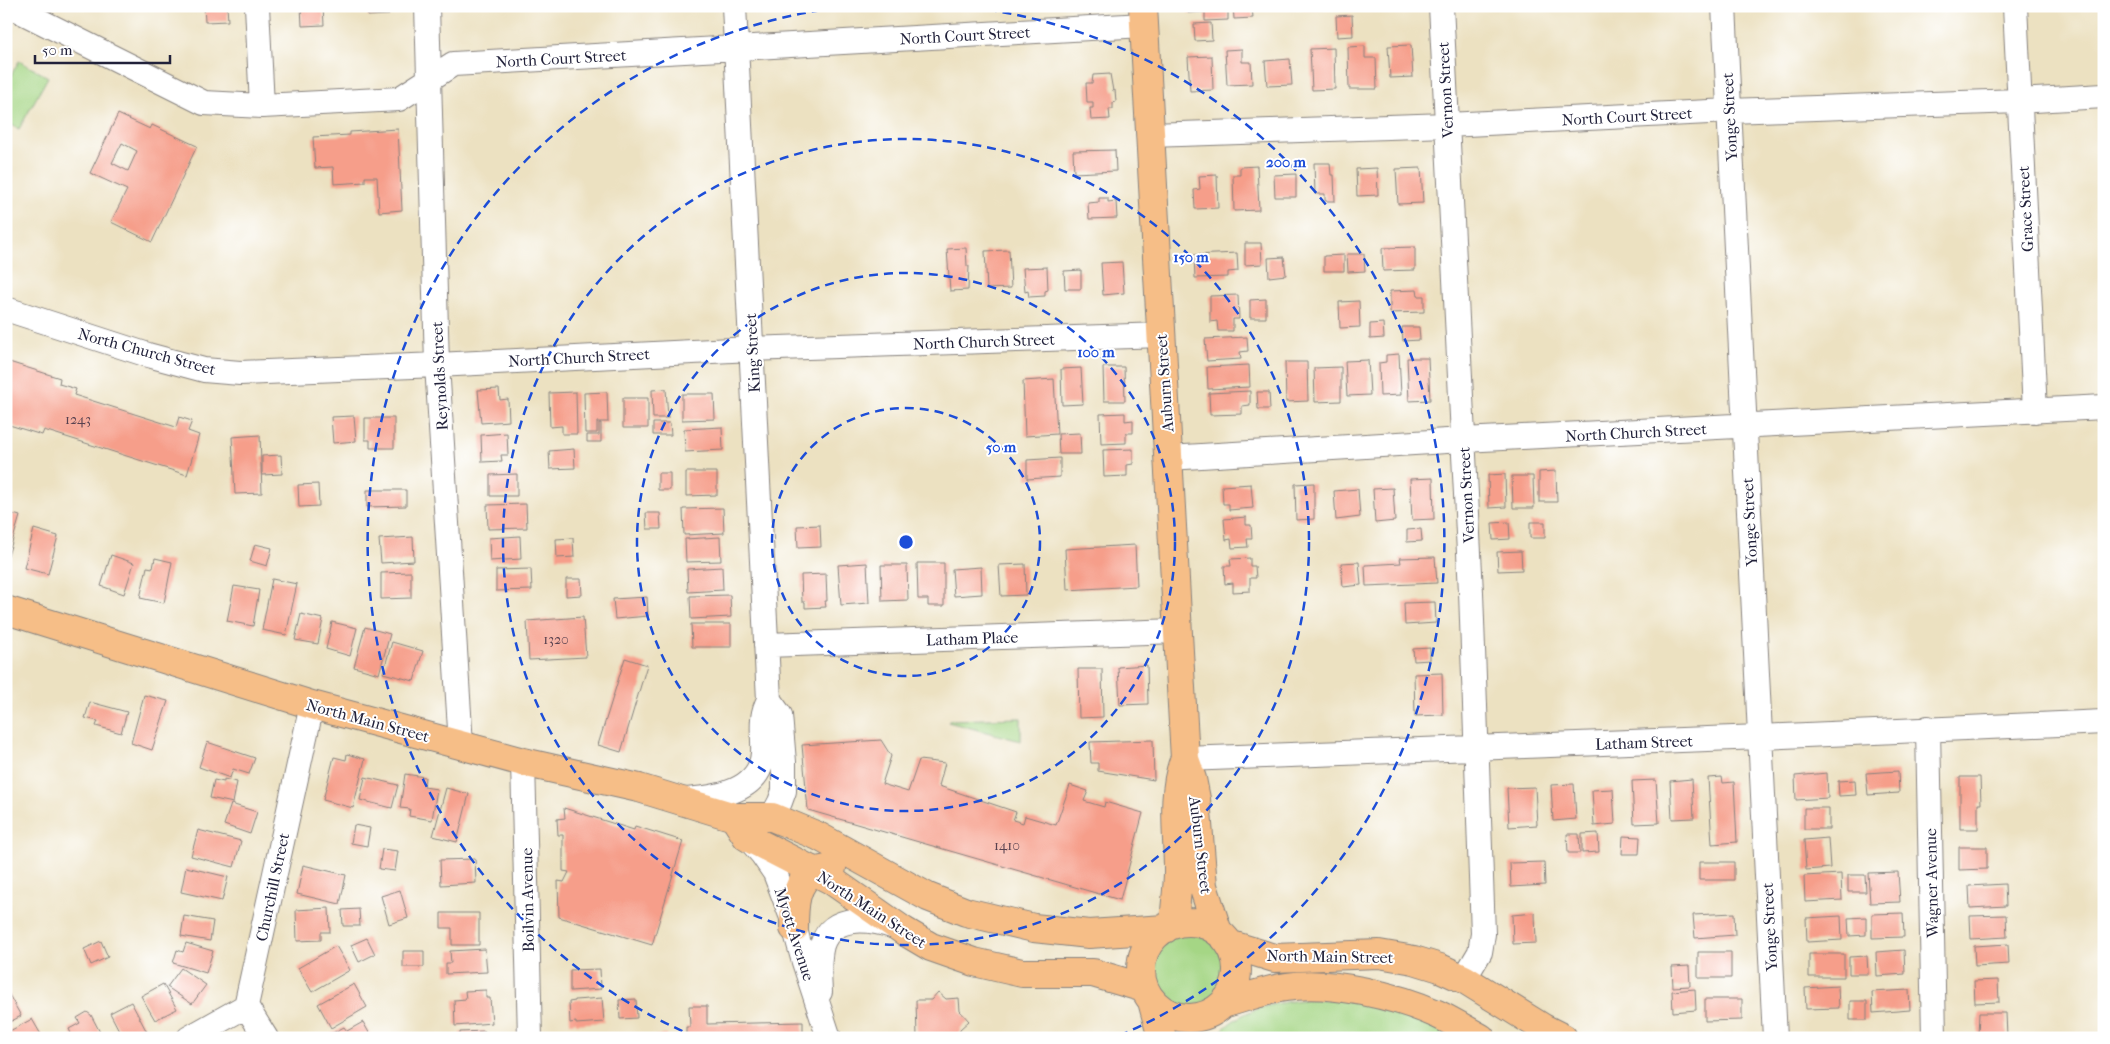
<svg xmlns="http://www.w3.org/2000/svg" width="2110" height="1044" viewBox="0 0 2110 1044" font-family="'IM FELL French Canon',serif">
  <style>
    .green { fill: #a5d685; stroke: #647c60 }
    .building { fill: #f69e8a; fill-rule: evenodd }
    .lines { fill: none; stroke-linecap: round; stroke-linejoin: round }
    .minor-casing { stroke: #87827e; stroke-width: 26 }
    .major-casing { stroke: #87827e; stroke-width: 30 }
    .minor { stroke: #fff; stroke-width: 24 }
    .major { stroke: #f6be87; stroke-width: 28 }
    .ring { fill: none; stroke: #1d4ed8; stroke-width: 2.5; stroke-dasharray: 9 6 }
    .labels { text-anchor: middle; stroke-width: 4; stroke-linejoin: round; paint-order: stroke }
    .number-label { font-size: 14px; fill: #57414f }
    .street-label { font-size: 16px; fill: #22223b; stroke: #fff }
    .centre { fill: #1d4ed8; stroke: #fff; stroke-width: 2.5 }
    .ring-label { font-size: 15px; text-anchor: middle; font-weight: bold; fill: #1d4ed8; stroke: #fff; stroke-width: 4; stroke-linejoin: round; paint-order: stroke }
  </style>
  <rect width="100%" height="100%" fill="#fff"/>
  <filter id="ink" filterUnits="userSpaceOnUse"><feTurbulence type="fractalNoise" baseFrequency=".02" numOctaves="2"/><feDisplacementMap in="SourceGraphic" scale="10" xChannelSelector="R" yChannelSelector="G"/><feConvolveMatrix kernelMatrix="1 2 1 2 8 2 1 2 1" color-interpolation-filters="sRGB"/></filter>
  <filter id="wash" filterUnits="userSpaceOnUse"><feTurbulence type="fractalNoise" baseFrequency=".0096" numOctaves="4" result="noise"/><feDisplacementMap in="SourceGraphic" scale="20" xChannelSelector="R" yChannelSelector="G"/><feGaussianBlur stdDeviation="1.12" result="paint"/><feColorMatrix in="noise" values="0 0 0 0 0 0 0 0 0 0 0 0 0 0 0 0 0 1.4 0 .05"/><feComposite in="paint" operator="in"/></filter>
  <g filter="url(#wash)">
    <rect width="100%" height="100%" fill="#ece1c1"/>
    <path class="green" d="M19,61L48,77L19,129L6,122V84Z
      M1021,718V741L948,722L951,720Z
      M1152 970a36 36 0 1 1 72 0a36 36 0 1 1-72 0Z
      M1309,999C1322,1000 1335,999 1348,1000C1387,1005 1422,1022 1458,1038H1215C1239,1008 1273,1003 1309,999Z"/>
    <g id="blocks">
      <path class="building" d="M204,6H227L228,21L205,22Z
        M301,6H323L324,25L302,26Z
        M367,6H388L389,15L368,16Z
        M1188,6H1228V20L1205,21V12L1188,13Z
        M1233,6H1252L1253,18L1234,19Z
        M1303,6H1324V9H1303Z
        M1352,15L1353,36L1337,37L1336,16Z
        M1211,23L1212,40L1195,41L1194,24Z
        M1411,45L1413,77L1390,78L1388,46Z
        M1365,46V58H1376L1377,89H1349L1348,47Z
        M1334,48L1335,89L1312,90L1310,49Z
        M1242,49V62H1251L1252,84L1227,85L1225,50Z
        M1212,56L1213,90L1190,91L1188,57Z
        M1290,59L1292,85L1267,86L1265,61Z
        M1110,74L1113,91L1115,90L1116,102L1113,103V109H1109L1110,119L1091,120L1090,108H1093V102H1087L1086,83H1092L1093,75Z
        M118,114L150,129L152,125L197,146L152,242L111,222L127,190L90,173ZM122,143L137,151L128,171L112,163Z
        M398,129L402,210L379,212L377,177H365V182L334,184L333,167L315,168L313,137L350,135V132Z
        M1115,150L1116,171L1074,173L1073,151Z
        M1314,163H1330L1331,175H1334L1335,201H1325V194H1315Z
        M1257,166L1259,210L1234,211L1233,175H1240V167Z
        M1377,168L1378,195L1357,196L1356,169Z
        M1421,168L1423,203L1398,204L1396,169Z
        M1296,174V197H1275L1274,175Z
        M1217,175L1218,208L1195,209L1194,190L1200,189L1199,176Z
        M1099,198H1108V202L1116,201L1117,218L1089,219L1088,203L1099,202Z
        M1245,243H1261L1262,264L1245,265Z
        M1415,247V270L1383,271L1382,248Z
        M966,248L967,266H969L968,290L950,291L947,249Z
        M1009,250L1011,288L987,289L985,251Z
        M1237,253L1238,271L1228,272V277L1195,278L1194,255Z
        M1347,254H1364L1365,271L1348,272Z
        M1344,255V271H1324V256Z
        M1284,257L1286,275L1269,277L1268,258Z
        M1122,262L1124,293L1103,295L1101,263Z
        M1047,267L1048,290L1045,291V296L1029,297L1028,291L1025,292L1023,268Z
        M1081,270V289H1065L1064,271Z
        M1417,290L1418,296H1424V312L1390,313V291Z
        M1238,295L1239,319H1233V331H1218L1217,321L1210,322V296Z
        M1266,299V318H1250V300Z
        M1359,301L1360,327L1340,328L1339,302Z
        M1383,323L1384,338L1370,339V324Z
        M1402,327H1419L1420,340L1403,341Z
        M1247,337L1248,351L1240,352L1241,359L1207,361L1205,339Z
        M1399,354L1401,395L1380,396L1379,363L1386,362V355Z
        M1407,358H1428L1430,400L1409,401Z
        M1368,360L1370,395L1347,396L1345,361Z
        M6,361L60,378L59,384L76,389L74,395L176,427L179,417L192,421L188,431L199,435L187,475L44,430L42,435L6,424Z
        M1285,362H1307L1308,401L1286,402Z
        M1249,365L1250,387L1208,389L1207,367Z
        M1103,367H1124L1125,401H1104Z
        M1341,367V401L1315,402L1314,368Z
        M1081,368L1083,404L1062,405L1061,369Z
        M1054,379L1057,434L1025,436L1023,381Z
        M499,389L500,400L508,399L509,421L481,423L478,390Z
        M666,389L668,418H653L652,390Z
        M1250,391V405L1242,406V414L1210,415L1209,393Z
        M576,392L577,434H562V426L550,427L549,393Z
        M607,392L608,422H597V433H585L584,393Z
        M1257,392H1269L1270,409H1258Z
        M682,394H714L715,419L682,420Z
        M623,398H648V428H623Z
        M1125,413V421L1133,420V433H1126V443L1101,444L1100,414Z
        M354,416L356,441L333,443L331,417Z
        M365,418H394V448H370V440H365Z
        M599,423H601V442H587V435H599Z
        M653,423H670L671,435H653Z
        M722,427L723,450L685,452L684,429Z
        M507,433L508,455H501L502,461L482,462L481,435Z
        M1080,433L1081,454H1059L1058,434Z
        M260,435L262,493L235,494L232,437Z
        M574,449L575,468L550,469L549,451Z
        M1133,449V464L1127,465V476L1104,477L1103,450Z
        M281,455L282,474L262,475V456Z
        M1060,458V477L1027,479V460Z
        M1556,471L1557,502H1539V472Z
        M686,472H717V495L686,496Z
        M658,473H670V490H658Z
        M517,474V496H490V475Z
        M1505,474L1506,507L1489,508L1488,475Z
        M1512,476H1533L1534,508H1513Z
        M1433,478L1434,519L1412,520L1410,479Z
        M1314,483V519L1296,520L1295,484Z
        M318,484L319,506L299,507L298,485Z
        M1251,484L1253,508L1229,510V504H1223L1222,486Z
        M1393,488L1395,521L1375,523L1373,489Z
        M1358,489L1360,517L1336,520L1334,491Z
        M367,490H406V506L367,507Z
        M526,504L527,528L488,529L487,505Z
        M723,508L724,533L684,535L683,509Z
        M6,512L20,516L7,559H6Z
        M646,513H660L661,529H647Z
        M1246,517V525H1251L1252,539H1247L1248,547L1232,548L1231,539L1226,540L1224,519Z
        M1509,522L1510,539L1493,540L1492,523Z
        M1530,522H1545V538H1530Z
        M820,525L821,547L798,548L797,526Z
        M34,529L58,536L48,574L24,568Z
        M1421,529L1422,541L1407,542V530Z
        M520,536L521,559L490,561L489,538Z
        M413,537L414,561L381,563L379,539Z
        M720,537L721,561L686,562L685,539Z
        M573,538L574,557L557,558L556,539Z
        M255,544L272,548L267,566L250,561Z
        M1135,545L1137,586L1067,590L1065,549Z
        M1521,551L1522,570L1498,571L1497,552Z
        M111,555L134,563L124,594L101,586Z
        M1435,557L1437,583L1366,586L1365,565L1401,563L1400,558Z
        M155,558L172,562L164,603L140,598L147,567L153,568Z
        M1250,558V566H1255L1256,578H1250V591L1233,592V583L1225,584L1224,566H1231L1230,559Z
        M1359,562L1361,585L1343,587L1341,563Z
        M867,563L869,603L841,605L838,565Z
        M917,563H944V606H928V599H918Z
        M1025,564L1026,595L1001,596L999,565Z
        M881,565H907L908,600L882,601Z
        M722,567L723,590L688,592L687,569Z
        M981,567L982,594L954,596L952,569Z
        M531,569L532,590L496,591V570Z
        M411,572V598L381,599V573Z
        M826,574L827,601H825L826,607L805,608V602H802L801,575Z
        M272,579L297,584L286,635L262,630Z
        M566,579H581L582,595L566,596Z
        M234,586L259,590L253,626L227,621Z
        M730,595L731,617L691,619L690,596Z
        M647,597L648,616L615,619L613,599Z
        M1435,602L1436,623L1405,625L1404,603Z
        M301,614L323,619L318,644L295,640Z
        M583,617L586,657L529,660L527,621Z
        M332,622L357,628L350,656L326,649Z
        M691,624H731V647H692Z
        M365,627L390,634L379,674L354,667Z
        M392,642L423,651L414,681L383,673Z
        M1430,648V660L1414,661L1413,649Z
        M625,658L647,665L621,752L598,745Z
        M1147,665L1148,704L1120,705L1118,667Z
        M1078,669H1102L1103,717L1079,718Z
        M1442,673L1443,715L1415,716L1414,674Z
        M144,695L168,701L152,750L131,743Z
        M90,702L127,712L121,733L96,726L98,721L85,718Z
        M881,740L891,756L882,784L908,792L919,760L945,763L939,786L1016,812L1013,820L1023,823L1025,816L1056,825L1070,785L1088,791L1084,801L1104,807L1105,802L1143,813L1120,900L808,810L802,745Z
        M1153,740L1154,780L1098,771V763H1091L1090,742Z
        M207,742L255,758L249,774L233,769L230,778L199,767Z
        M347,754L365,759L353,808L323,800L334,757L346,760Z
        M1898,771L1899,793L1868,795L1866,773Z
        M1827,773L1828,798L1796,800L1795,776Z
        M405,774L425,777L424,787L437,789L432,820L409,816L410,809L400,808Z
        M365,777L398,785L392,808L360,800Z
        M1722,777L1723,783L1734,782L1737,842L1712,844L1708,778Z
        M1960,777H1980L1981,804H1978V829H1960Z
        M224,779L237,782L233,803L210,798L214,780L224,782Z
        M1692,779L1694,818L1672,819L1670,781Z
        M1656,780L1659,823L1634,824L1632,781Z
        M1855,780L1856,795L1839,796L1838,781Z
        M1574,784L1576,819L1553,821L1551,785Z
        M1535,787L1537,825L1509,827L1507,788Z
        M446,788L469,794L457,842L433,836Z
        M1613,789L1615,824L1594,826L1592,790Z
        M231,804L257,812L250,834L224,825Z
        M564,808L634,830L635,826L683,841L652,945L559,917L558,881L564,882L569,872L563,871V835H558L557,819L565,818Z
        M1804,808H1829V829H1804Z
        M354,825L370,828L367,846L351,843Z
        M198,830L241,841L234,867L191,856Z
        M1598,833L1599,852L1582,853V834Z
        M1567,834H1579L1580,853H1568Z
        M1623,836L1640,837L1639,854H1622Z
        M1828,838L1830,868L1806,870L1804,840Z
        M1959,847H1987V869L1959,870Z
        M382,849L398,851L395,871L379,869Z
        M475,859L476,883L441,885L440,860Z
        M1544,862L1545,885L1511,887L1510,863Z
        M1699,862H1734V880H1699Z
        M303,865L346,875L340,904L297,894Z
        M186,867L228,877L222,901L181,892Z
        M1898,872L1900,902L1870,903L1868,873Z
        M1841,874L1842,900L1805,902L1804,876Z
        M1848,875H1865L1866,892H1848Z
        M2005,884L2006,906L1970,908L1969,886Z
        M400,890L408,918L389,924L381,896Z
        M329,908L330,932H321V940L297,941L296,910Z
        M359,909L360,926H343L342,910Z
        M441,913H479V945H452V928H441Z
        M1535,913L1536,943L1513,944L1512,915Z
        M1734,913L1735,935L1695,938L1693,915Z
        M1903,913L1904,937L1872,938V914Z
        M2006,915L2007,937L1971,939L1970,916Z
        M184,916L213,921L210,941L181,936Z
        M1841,916L1842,940L1807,942L1806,918Z
        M1866,917V935L1849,936L1848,918Z
        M367,938L375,954L359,962L351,945Z
        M101,941L108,957L91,965L84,949Z
        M186,943L213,951L206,973L173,963L177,950L183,952Z
        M2008,944L2009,964L1975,966L1974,946Z
        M336,946L350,970L312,992L298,968Z
        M485,949L487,972L446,974V963H451L450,951Z
        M1904,950L1905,974L1877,976L1876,952Z
        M403,951H424V967H403Z
        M1698,952H1731V978H1698Z
        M1809,954H1844V977H1809Z
        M1867,956L1868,974H1849V957Z
        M1689,966L1690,986L1673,987L1672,967Z
        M181,968L206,985L192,1004L167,987Z
        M600,969L601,989L570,991V970Z
        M1998,980L1999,1002L1975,1003L1974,981Z
        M163,984L177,1009L155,1020L141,996Z
        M354,984L367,1007L331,1028L318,1004Z
        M1838,986L1839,1008L1806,1009L1805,988Z
        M1695,989L1696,1010L1673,1012L1672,991Z
        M486,990V998H490L492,1023L455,1026L454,1000L466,999L465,991Z
        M1909,990L1910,1010L1873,1013L1872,992Z
        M938,992L946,999L959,998L960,1011L969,1021L960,1029V1038H917L916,1000H931Z
        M8,993L21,1016L6,1024V994Z
        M602,998L604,1022L576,1024V1022L570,1023L569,1002L575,1001V1000Z
        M636,999L637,1018L620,1019L619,1000Z
        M1705,999H1742V1020L1705,1021Z
        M1850,1001H1867V1020H1850Z
        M131,1002L147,1032L137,1038H123L110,1013Z
        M689,1006H707V1024L803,1022V1038H686V1027H690Z
        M87,1012L91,1015L103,1038H73L69,1029L80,1023L77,1018Z
        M1979,1013H2006L2007,1036H1978Z
        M32,1019L43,1038H6V1033Z
        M363,1022L372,1038H330L329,1035L344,1027L347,1031Z
        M485,1031V1038H460V1032Z
        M667,1035L668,1038H654V1036Z"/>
    </g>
  </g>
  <g filter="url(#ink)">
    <use href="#blocks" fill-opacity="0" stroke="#87827e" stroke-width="1"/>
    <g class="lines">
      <g class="minor-casing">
        <path id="minor" d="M10,6L204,103L262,106L399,99L453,64L1144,25
          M257,6L262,106
          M427,6L437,365L461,745
          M1441,6L1471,592L1483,934L1480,952L1464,979
          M1724,6L1775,1038
          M2015,6L2035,411
          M1150,135L1447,125L1729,111L2019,101L2104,96
          M6,309L148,355L204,370L240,373L437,365L751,349L1161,335
          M1169,458L1463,440L2104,407
          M766,645L1177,631
          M769,700L780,715L784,762V791L780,802L772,817
          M1928,728L1934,1038
          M1185,759L1760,737L2104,722
          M523,762L530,1038
          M680,800C711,799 761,793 763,753C764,734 759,717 769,700L734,6
          M748,838L762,854L775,873L791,915L804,962L829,1038
          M820,992C819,977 818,960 822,945C832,913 871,919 895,927
          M246,1006L266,1038
          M189,1038L246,1006L312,705"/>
      </g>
      <g class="major-casing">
        <path id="major" d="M1143,6L1185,759L1192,779L1196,799L1203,886L1218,932
          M6,610L312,705L523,762L639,788L734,817H772L818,836L928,897L966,912L1034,928L1089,934L1165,929
          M734,817L747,837L831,880L904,931L931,947L974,962L1022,973H1093L1144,988
          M1141 970a48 48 0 1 1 96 0a48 48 0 1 1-96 0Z
          M1174,924C1175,906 1178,888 1178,871C1178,833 1171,796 1184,760
          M794,928C794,909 794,880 816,871C821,870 827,869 832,868
          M1229,944L1274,958L1379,954L1414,960L1440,968L1464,979L1543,1028L1563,1038
          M1152,1001L1162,1038
          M1223,1004C1244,998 1265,990 1286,987C1330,980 1397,996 1437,1014C1452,1021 1466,1030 1481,1038"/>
      </g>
      <use href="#minor" class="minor"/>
      <use href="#major" class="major"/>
    </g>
  </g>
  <g class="ring">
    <circle cx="906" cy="542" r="134"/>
    <circle cx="906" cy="542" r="269"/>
    <circle cx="906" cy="542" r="403"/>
    <path d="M696 1037A538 538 0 0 1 854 6M958 6A538 538 0 0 1 1116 1037"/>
  </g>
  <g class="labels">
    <g class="number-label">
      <text x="78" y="424">1243</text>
      <text x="556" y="644">1320</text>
      <text x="1007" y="850">1410</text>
    </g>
    <g class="street-label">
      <text transform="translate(965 35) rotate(-3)" y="6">North Court Street</text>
      <text transform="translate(561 58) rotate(-3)" y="6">North Court Street</text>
      <text transform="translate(1445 90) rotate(-93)" y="6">Vernon Street</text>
      <text transform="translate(1627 116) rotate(-3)" y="6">North Court Street</text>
      <text transform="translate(1729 117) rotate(-93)" y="6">Yonge Street</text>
      <text transform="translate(2025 209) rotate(-93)" y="6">Grace Street</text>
      <text transform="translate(984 341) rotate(-2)" y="6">North Church Street</text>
      <text transform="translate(147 351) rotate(15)" y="6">North Church Street</text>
      <text transform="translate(752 353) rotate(-93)" y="6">King Street</text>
      <text transform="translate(579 357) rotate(-3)" y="6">North Church Street</text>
      <text transform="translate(439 376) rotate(-93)" y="6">Reynolds Street</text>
      <text transform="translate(1164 383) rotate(-94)" y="6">Auburn Street</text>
      <text transform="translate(1636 432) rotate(-3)" y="6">North Church Street</text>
      <text transform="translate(1466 495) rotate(-93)" y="6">Vernon Street</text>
      <text transform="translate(1749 522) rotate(-93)" y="6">Yonge Street</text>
      <text transform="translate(972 638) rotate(-2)" y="6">Latham Place</text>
      <text transform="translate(368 720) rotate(15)" y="6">North Main Street</text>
      <text transform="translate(1644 742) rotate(-2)" y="6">Latham Street</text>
      <text transform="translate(1201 845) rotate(83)" y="6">Auburn Street</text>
      <text transform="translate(1931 883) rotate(-91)" y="6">Wagner Avenue</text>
      <text transform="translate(272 887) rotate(-78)" y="6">Churchill Street</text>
      <text transform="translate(527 900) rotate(-91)" y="6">Boilvin Avenue</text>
      <text transform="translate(872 909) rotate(33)" y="6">North Main Street</text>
      <text transform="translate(1769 927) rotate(-93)" y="6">Yonge Street</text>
      <text transform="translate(795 934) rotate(72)" y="6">Myott Avenue</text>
      <text transform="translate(1330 956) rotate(1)" y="6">North Main Street</text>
    </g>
  </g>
  <circle cx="906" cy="542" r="8" class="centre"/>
  <g class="ring-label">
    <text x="1286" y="167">200 m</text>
    <text x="1191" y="262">150 m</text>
    <text x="1096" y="357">100 m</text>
    <text x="1001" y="452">50 m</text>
  </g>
  <rect width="2110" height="1044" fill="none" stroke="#fff" stroke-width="25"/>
  <path d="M35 55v8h135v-8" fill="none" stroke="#22223b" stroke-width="2.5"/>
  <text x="42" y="55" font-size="15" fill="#22223b" stroke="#ffffff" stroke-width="4" paint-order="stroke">50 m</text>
</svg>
